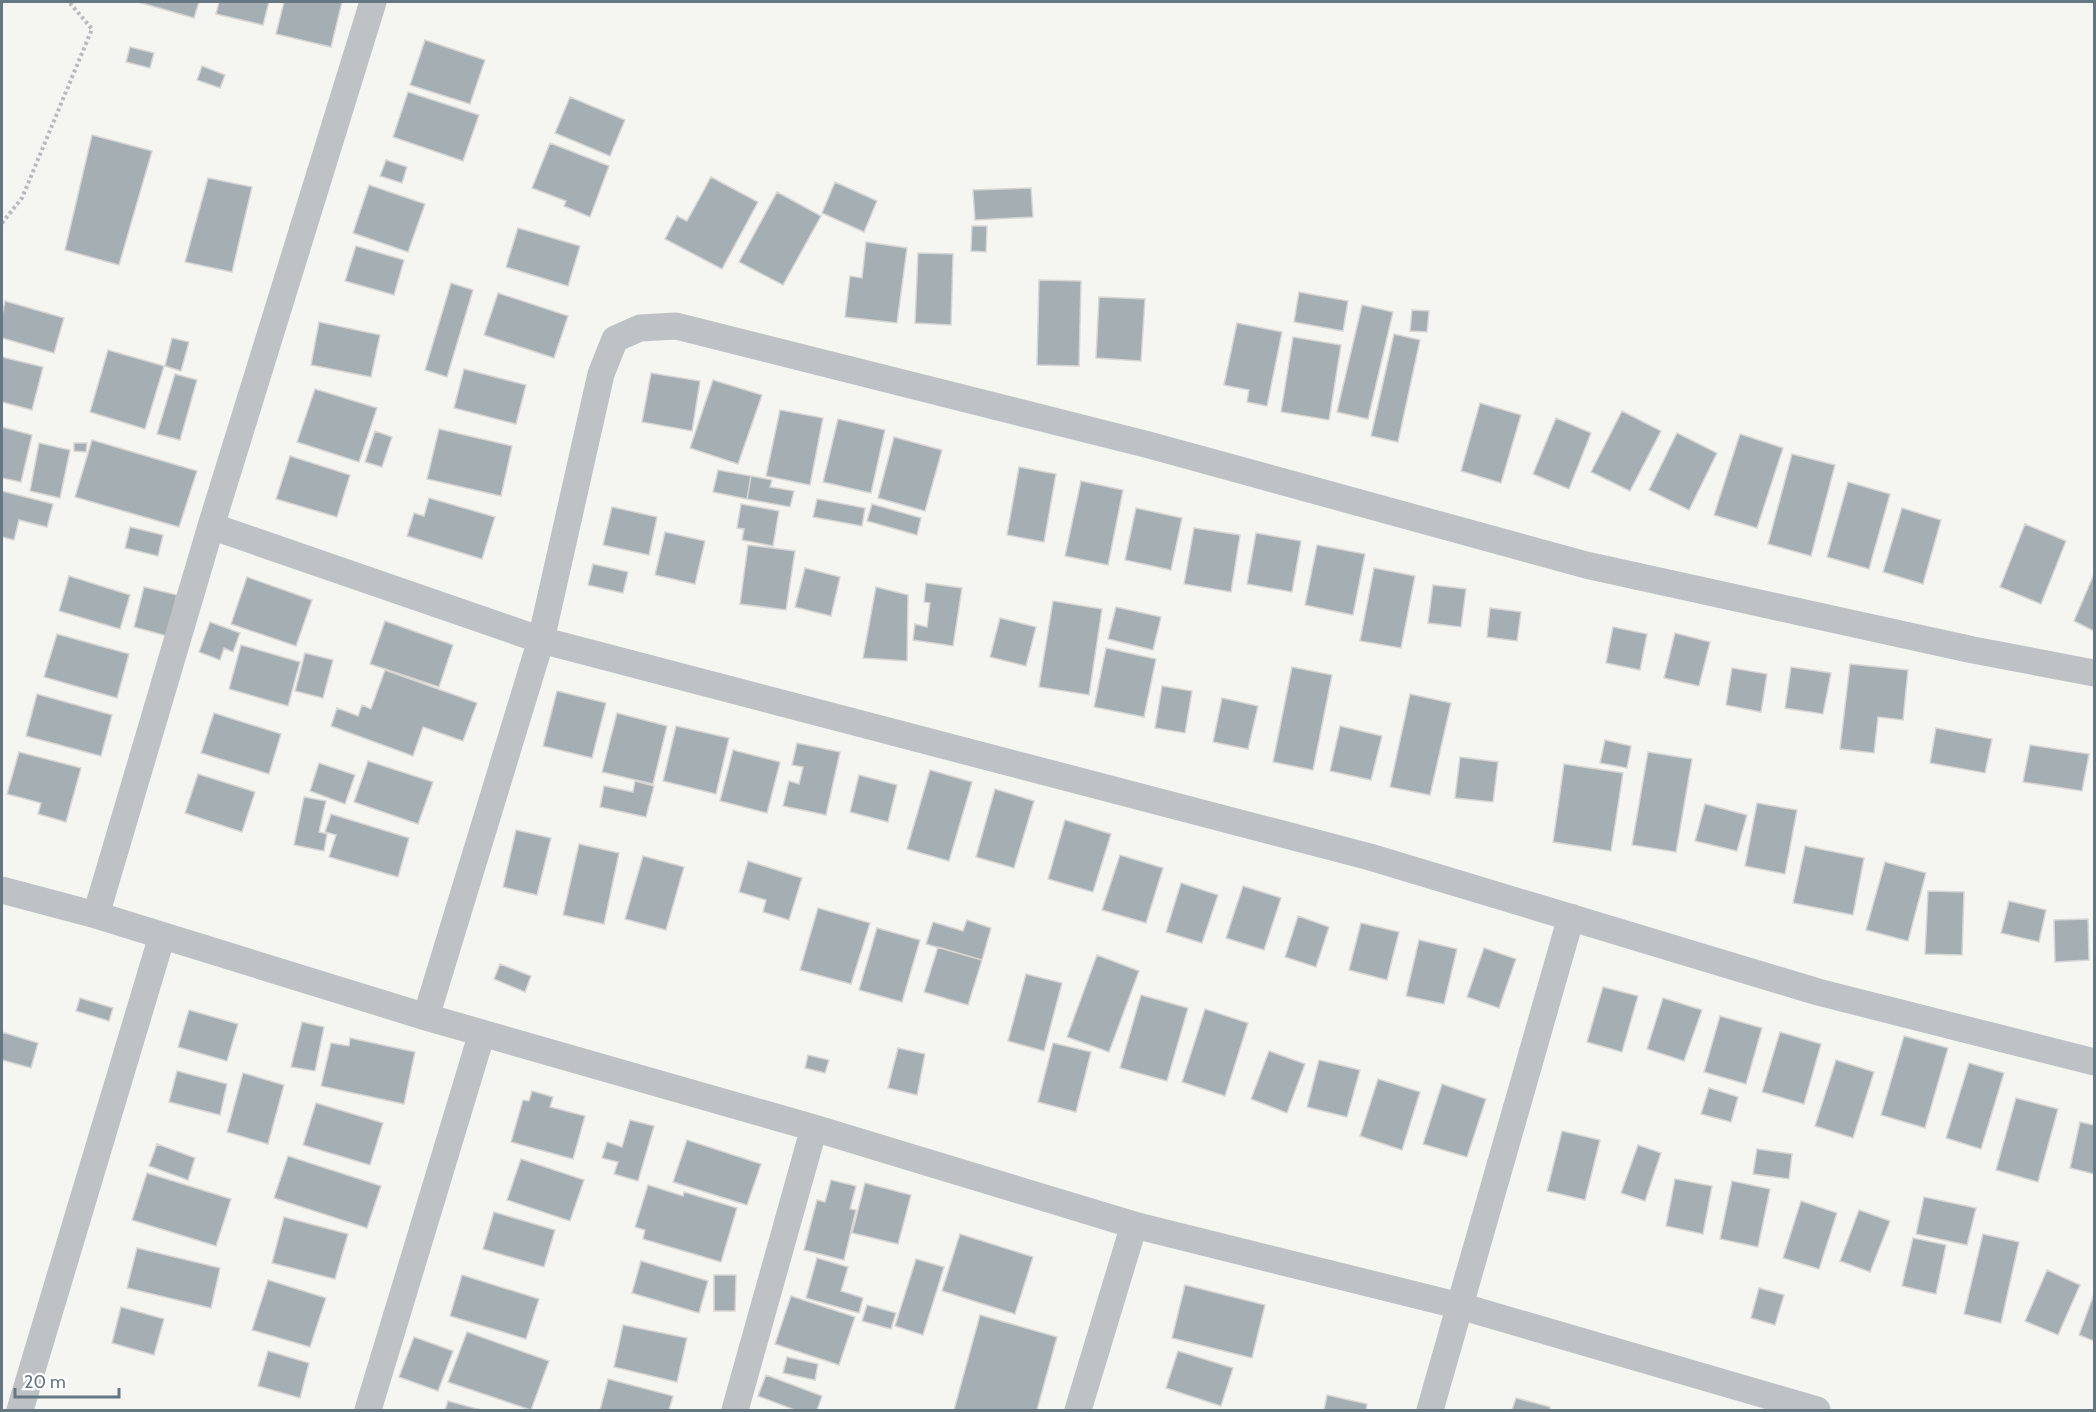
<svg xmlns="http://www.w3.org/2000/svg" width="2096" height="1412" viewBox="0 0 2096 1412" font-family="Cabin,sans-serif">
  <style>
    .building { fill: #a5aeb3; stroke: #d7d6d4; stroke-width: 1.5 }
    .lines { fill: none; stroke-linecap: round; stroke-linejoin: round }
    .path { stroke: #b8bbbd; stroke-width: 4; stroke-dasharray: 3 3; stroke-linecap: butt }
    .minor { stroke: #bec2c5; stroke-width: 27 }
  </style>
  <rect width="100%" height="100%" fill="#f5f5f2"/>
  <path class="building" d="M138,2H199L194,18Z
    M219,2H269L263,25L216,14Z
    M284,2H342L331,47L276,34Z
    M425,40L485,60L470,104L410,85Z
    M130,47L154,53L150,68L126,62Z
    M202,66L225,75L220,88L197,80Z
    M408,92L479,115L463,161L393,137Z
    M570,97L625,120L610,156L555,133Z
    M92,135L152,151L119,265L65,250Z
    M550,143L609,166L590,217L564,206L566,201L532,188Z
    M386,160L407,167L402,183L380,176Z
    M711,177L758,202L722,269L665,239L677,216L687,221Z
    M208,178L252,187L232,272L185,262Z
    M835,182L877,201L864,232L822,213Z
    M369,185L425,204L408,252L353,233Z
    M1031,188L1033,217L975,220L973,190Z
    M777,192L821,216L783,285L739,262Z
    M972,226H987L986,252L971,251Z
    M518,228L580,246L568,286L506,267Z
    M866,242L907,248L897,323L845,317L850,276L862,278Z
    M356,246L404,260L394,295L345,281Z
    M918,253L953,254L951,325L915,323Z
    M1039,280L1081,281L1079,366L1037,365Z
    M451,283L473,290L447,377L425,370Z
    M1299,292L1348,301L1343,331L1294,322Z
    M498,293L568,316L554,358L484,335Z
    M1099,297L1145,299L1141,361L1096,358Z
    M5,301L64,318L54,353L2,338V315Z
    M1362,305L1393,312L1368,419L1337,412Z
    M1412,310L1429,311L1427,332L1410,331Z
    M319,322L380,335L371,377L311,365Z
    M1237,323L1282,332L1267,406L1247,402L1249,390L1224,385Z
    M1394,334L1420,340L1398,442L1371,436Z
    M1293,337L1341,345L1329,420L1281,412Z
    M172,338L189,342L181,371L165,366Z
    M108,350L164,366L145,429L90,412Z
    M2,357L43,367L32,410L2,402Z
    M464,369L526,385L516,424L454,408Z
    M651,373L700,381L692,431L642,422Z
    M175,374L197,380L180,440L157,434Z
    M713,380L762,395L738,464L690,448Z
    M315,389L377,408L359,462L297,442Z
    M1480,403L1521,415L1501,483L1461,471Z
    M780,410L823,418L810,485L766,476Z
    M1622,411L1661,431L1630,491L1591,472Z
    M1556,418L1591,433L1569,489L1533,474Z
    M838,419L885,430L871,493L823,482Z
    M2,427L32,435L21,482L2,478Z
    M439,429L512,446L501,496L427,479Z
    M375,431L392,437L382,467L365,462Z
    M1677,433L1717,453L1689,510L1649,490Z
    M1740,434L1783,448L1757,528L1714,515Z
    M894,437L942,450L925,511L878,498Z
    M92,440L197,471L179,527L75,497Z
    M39,443L70,450L60,498L30,491Z
    M74,443H87L86,452L74,451Z
    M1792,454L1835,465L1811,556L1768,544Z
    M290,456L350,475L337,517L276,499Z
    M1019,467L1056,474L1044,542L1007,535Z
    M718,470L751,476L747,499L713,492Z
    M751,476L772,480L770,487L794,491L790,507L747,499Z
    M1081,481L1123,490L1108,565L1065,556Z
    M1848,482L1890,494L1869,569L1827,557Z
    M2,491L53,504L47,527L19,520L14,540L2,537Z
    M429,498L495,517L482,559L407,536L414,513L424,516Z
    M817,499L865,508L862,526L813,517Z
    M741,504L779,511L773,546L742,540L744,529L737,528Z
    M872,504L921,518L917,535L867,521Z
    M612,507L657,517L649,555L603,545Z
    M1136,508L1182,518L1171,570L1125,560Z
    M1902,508L1941,520L1923,584L1883,572Z
    M2025,524L2066,541L2041,604L2000,587Z
    M130,527L163,535L158,556L125,548Z
    M1194,528L1240,535L1231,592L1184,584Z
    M665,532L705,541L695,584L655,575Z
    M1256,533L1301,541L1292,592L1247,584Z
    M748,545L795,551L786,610L740,604Z
    M1317,545L1365,554L1353,615L1305,605Z
    M593,564L628,572L623,593L588,585Z
    M805,568L840,577L831,616L795,607Z
    M1374,568L1415,576L1401,648L1360,641Z
    M2094,574V631L2074,621Z
    M69,576L130,595L120,629L59,611Z
    M247,577L312,600L296,646L231,624Z
    M926,583L962,588L953,646L913,640L915,624L927,627L930,603L924,602Z
    M1433,585L1466,589L1461,627L1428,623Z
    M144,587L177,595L167,636L134,627Z
    M876,587L908,595L907,661L863,658Z
    M1053,601L1102,609L1089,695L1039,687Z
    M1116,607L1161,617L1153,650L1108,639Z
    M1490,608L1521,612L1517,641L1487,637Z
    M1000,618L1036,627L1026,666L990,657Z
    M385,621L453,645L439,687L370,664Z
    M210,622L240,633L233,652L224,648L220,660L199,652Z
    M1613,627L1647,634L1640,670L1606,663Z
    M1675,633L1710,642L1699,686L1664,678Z
    M57,634L129,654L117,698L44,677Z
    M241,645L300,662L288,706L229,689Z
    M1106,648L1156,659L1144,717L1094,707Z
    M305,653L333,660L323,698L295,691Z
    M1850,664L1908,670L1903,720L1878,717L1874,753L1840,749Z
    M1292,667L1332,675L1313,770L1273,762Z
    M1791,667L1831,673L1823,714L1785,708Z
    M1732,668L1767,674L1761,712L1726,705Z
    M385,670L477,703L463,741L423,727L413,756L331,726L337,708L358,716L362,705L371,709Z
    M1162,686L1192,691L1185,733L1155,728Z
    M557,691L606,703L592,758L543,746Z
    M37,694L112,715L101,756L26,736Z
    M1410,694L1451,703L1430,795L1390,787Z
    M1222,698L1258,706L1248,749L1213,742Z
    M214,713L281,734L269,774L201,753Z
    M617,713L667,726L653,784L602,772Z
    M676,726L729,738L716,794L663,781Z
    M1340,726L1382,736L1371,780L1330,771Z
    M1936,728L1992,739L1985,773L1930,763Z
    M1605,740L1631,746L1627,768L1600,763Z
    M797,743L840,752L826,815L783,806L789,781L799,784L803,767L792,765Z
    M2030,745L2089,754L2082,791L2023,782Z
    M733,750L780,762L767,813L720,801Z
    M19,752L81,768L66,822L38,814L41,803L7,794Z
    M1648,752L1692,759L1676,852L1632,845Z
    M1460,757L1498,762L1493,802L1455,798Z
    M368,761L433,782L418,824L354,802Z
    M319,763L355,775L345,804L310,791Z
    M1564,764L1623,773L1611,851L1553,842Z
    M930,770L972,782L949,861L907,849Z
    M198,774L255,792L242,832L185,813Z
    M859,775L897,785L888,822L850,812Z
    M635,781L654,786L646,817L600,807L604,786L633,792Z
    M995,789L1034,801L1014,868L976,857Z
    M304,797L326,801L319,832L327,834L324,851L294,845Z
    M1757,803L1797,810L1785,874L1745,866Z
    M1705,804L1747,815L1737,851L1695,841Z
    M331,814L409,838L398,877L329,857L336,835L325,832Z
    M1065,820L1111,834L1093,892L1048,879Z
    M516,830L551,838L537,895L503,887Z
    M579,844L619,853L604,924L563,915Z
    M1805,846L1864,858L1853,915L1793,903Z
    M1120,855L1163,868L1146,923L1102,910Z
    M643,856L684,867L666,930L625,919Z
    M748,861L802,878L789,920L763,912L766,900L739,892Z
    M1885,862L1926,873L1908,941L1866,930Z
    M1181,883L1218,895L1202,943L1166,932Z
    M1243,886L1281,898L1264,950L1226,938Z
    M1928,891L1964,892L1962,955L1925,954Z
    M2009,901L2046,910L2039,942L2001,933Z
    M818,908L870,923L851,984L800,970Z
    M1298,916L1329,927L1316,967L1285,957Z
    M2088,919L2089,960L2055,962L2054,920Z
    M967,920L991,928L982,960L926,944L933,922L963,931Z
    M1361,923L1399,932L1387,980L1349,970Z
    M877,928L920,940L902,1002L859,990Z
    M1419,940L1457,949L1444,1004L1406,996Z
    M938,947L982,960L968,1005L924,992Z
    M1484,948L1516,959L1499,1008L1467,997Z
    M1097,955L1139,971L1109,1052L1067,1037Z
    M500,964L531,976L525,992L494,979Z
    M1026,974L1062,983L1044,1051L1008,1041Z
    M1603,987L1638,996L1622,1052L1587,1042Z
    M1141,995L1188,1008L1167,1081L1120,1068Z
    M80,998L113,1008L109,1021L76,1011Z
    M1663,998L1702,1010L1684,1061L1647,1049Z
    M1205,1009L1248,1023L1225,1096L1182,1082Z
    M189,1010L238,1024L227,1061L178,1047Z
    M1720,1016L1762,1028L1746,1084L1704,1072Z
    M302,1022L324,1027L315,1071L291,1067Z
    M2,1032L38,1043L31,1068L2,1060Z
    M1780,1032L1821,1044L1804,1104L1762,1092Z
    M1904,1036L1948,1048L1925,1128L1881,1115Z
    M350,1038L415,1052L404,1104L321,1086L331,1043L349,1046Z
    M1053,1043L1091,1052L1076,1112L1038,1102Z
    M898,1048L925,1054L917,1095L888,1088Z
    M1269,1051L1305,1064L1287,1113L1251,1099Z
    M808,1055L829,1060L825,1073L805,1068Z
    M1319,1060L1360,1070L1347,1117L1307,1107Z
    M1836,1060L1874,1072L1853,1138L1815,1126Z
    M1969,1063L2004,1073L1981,1149L1946,1138Z
    M177,1071L227,1084L220,1115L169,1102Z
    M243,1073L284,1085L268,1144L227,1132Z
    M1378,1079L1420,1092L1402,1150L1360,1136Z
    M1442,1084L1486,1099L1467,1157L1423,1144Z
    M1709,1088L1738,1097L1731,1122L1701,1114Z
    M532,1091L553,1097L550,1107L585,1116L573,1159L511,1142L523,1100L529,1101Z
    M2016,1098L2058,1109L2038,1182L1996,1170Z
    M316,1103L383,1123L370,1165L303,1145Z
    M630,1120L654,1126L638,1181L614,1174L618,1162L602,1158L607,1142L622,1147Z
    M2080,1122L2094,1125V1174L2070,1168Z
    M1562,1131L1600,1140L1585,1200L1547,1191Z
    M687,1140L761,1164L747,1205L673,1182Z
    M157,1144L195,1158L188,1180L149,1166Z
    M1638,1145L1661,1153L1645,1201L1621,1193Z
    M1757,1149L1792,1154L1789,1179L1753,1174Z
    M288,1156L381,1186L367,1228L274,1198Z
    M521,1159L584,1180L570,1221L507,1200Z
    M147,1173L231,1199L216,1246L132,1220Z
    M1675,1179L1712,1186L1703,1234L1666,1226Z
    M831,1180L856,1186L850,1209L856,1210L844,1260L804,1250L817,1200L825,1202Z
    M1732,1181L1770,1189L1758,1247L1720,1239Z
    M865,1183L911,1195L898,1244L852,1233Z
    M648,1185L683,1196L684,1192L737,1208L721,1262L643,1239L645,1230L635,1227Z
    M1924,1197L1976,1208L1967,1245L1916,1234Z
    M1801,1201L1837,1213L1819,1269L1783,1258Z
    M1859,1210L1890,1221L1870,1272L1840,1261Z
    M494,1212L555,1230L544,1267L483,1249Z
    M284,1217L348,1234L335,1279L272,1263Z
    M960,1234L1033,1257L1015,1314L942,1291Z
    M1983,1234L2019,1242L2001,1323L1964,1314Z
    M1913,1238L1946,1245L1936,1294L1902,1286Z
    M137,1248L220,1268L211,1308L127,1288Z
    M817,1258L848,1267L841,1291L863,1298L859,1313L806,1298Z
    M916,1259L944,1267L923,1335L895,1326Z
    M641,1261L708,1281L699,1313L632,1293Z
    M2047,1270L2080,1285L2058,1335L2025,1321Z
    M462,1275L539,1299L526,1339L450,1316Z
    M714,1275H736L735,1311H714Z
    M268,1280L326,1298L310,1347L252,1330Z
    M1185,1285L1265,1305L1252,1358L1172,1338Z
    M1759,1288L1784,1295L1775,1325L1751,1318Z
    M2094,1294V1341L2079,1335Z
    M791,1296L855,1317L839,1365L775,1344Z
    M867,1305L896,1313L891,1329L862,1321Z
    M121,1307L164,1319L154,1355L112,1343Z
    M980,1315L1057,1337L1037,1410H954Z
    M623,1325L687,1338L677,1382L614,1367Z
    M467,1332L549,1361L531,1410L448,1382Z
    M414,1337L453,1351L438,1391L399,1377Z
    M268,1351L309,1363L300,1398L258,1386Z
    M1178,1351L1233,1368L1221,1406L1166,1388Z
    M787,1357L818,1364L815,1380L783,1373Z
    M766,1375L822,1396L817,1410H795L758,1396Z
    M608,1379L673,1396L669,1410H600Z
    M1327,1395L1367,1404L1366,1410H1324Z
    M1516,1398L1550,1407V1410H1512Z
    M448,1401L481,1410H445Z"/>
  <g class="lines">
    <path class="path" d="M2,223L22,198L92,29L69,2"/>
    <path class="minor" d="M211,526L541,640L1370,857L1818,992L2094,1062
      M2,890L96,915L426,1017L814,1128L1134,1225L1460,1306L1817,1410
      M96,915L211,526L373,2
      M426,1017L541,640L601,374L615,339L640,328L676,326L1149,445L1586,565L1973,650L2094,673
      M20,1410L162,936
      M368,1410L482,1033
      M735,1410L814,1128
      M1078,1410L1134,1225
      M1430,1410L1571,917"/>
  </g>
  <rect width="2096" height="1412" fill="none" stroke="#657782" stroke-width="6"/>
  <path d="M15 1388v9h104v-9" fill="none" stroke="#657782" stroke-width="3"/>
  <text x="24" y="1388" font-size="18" fill="#657782" stroke="#ffffff" stroke-width="4.5" paint-order="stroke">20 m</text>
</svg>
